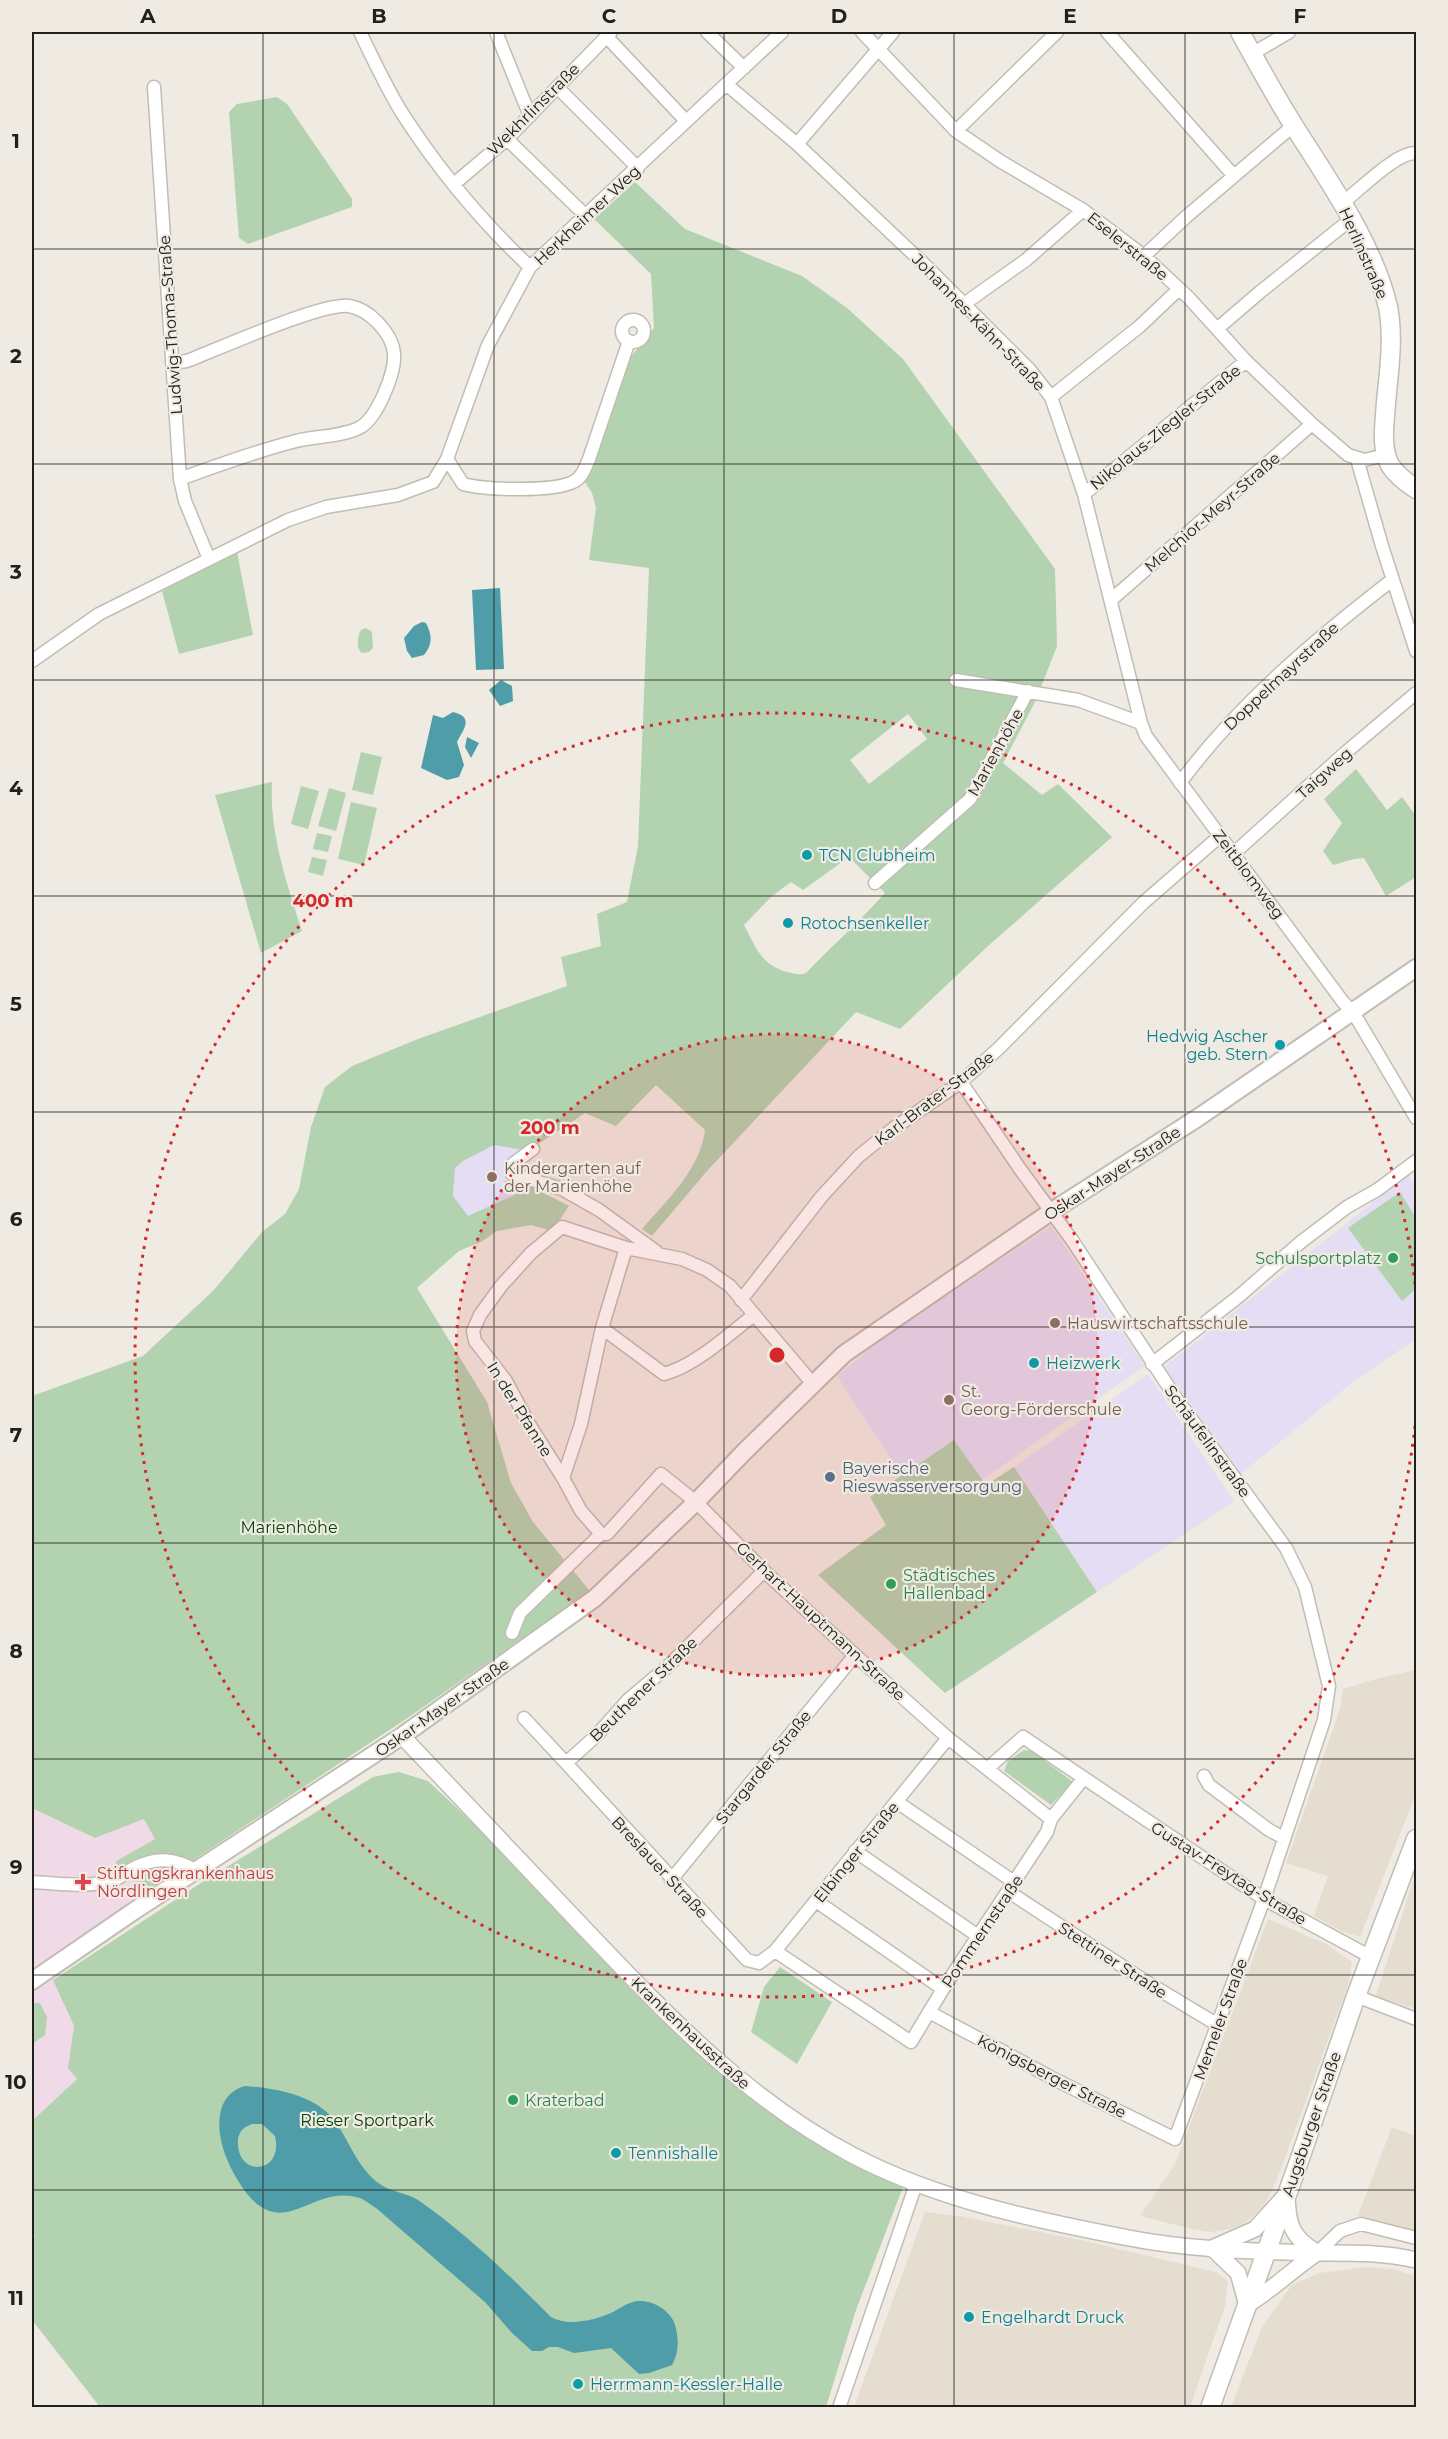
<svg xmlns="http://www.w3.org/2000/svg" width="1448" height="2439" viewBox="0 0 1448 2439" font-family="Montserrat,sans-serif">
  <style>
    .built { fill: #e5ddcf }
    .education { fill: #e4ddf3 }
    .medical { fill: #f0dae8 }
    .green { fill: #b3d2b0; fill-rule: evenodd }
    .water { fill: #4f9da9; fill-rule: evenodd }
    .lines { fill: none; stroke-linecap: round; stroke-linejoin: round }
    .minor-casing { stroke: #c1bdb5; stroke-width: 15 }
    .tertiary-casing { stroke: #c1bdb5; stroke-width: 18 }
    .secondary-casing { stroke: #c1bdb5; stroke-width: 20 }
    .primary-casing { stroke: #c1bdb5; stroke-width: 21 }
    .minor { stroke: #fff; stroke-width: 12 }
    .tertiary { stroke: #fff; stroke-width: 15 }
    .secondary { stroke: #fff; stroke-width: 16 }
    .primary { stroke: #fff; stroke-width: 18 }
    .grid { fill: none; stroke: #22201d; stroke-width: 1.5; stroke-opacity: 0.55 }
    .ring { fill: none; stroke: #d62828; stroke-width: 3; stroke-dasharray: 3 6 }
    .culture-dot { fill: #0f9aa8; stroke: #efebe3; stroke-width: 2 }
    .education-dot { fill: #8d6e63; stroke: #efebe3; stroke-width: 2 }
    .leisure-dot { fill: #2e9e5b; stroke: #efebe3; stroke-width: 2 }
    .service-dot { fill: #5c6f8a; stroke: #efebe3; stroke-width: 2 }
    .health-dot { fill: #e0444e; stroke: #efebe3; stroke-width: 2 }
    .labels { text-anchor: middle; stroke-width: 4.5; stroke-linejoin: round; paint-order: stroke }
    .street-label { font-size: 16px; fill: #22201d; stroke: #efebe3 }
    .culture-label { font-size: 16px; fill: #0d838f; stroke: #efebe3; text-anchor: start }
    .education-label { font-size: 16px; fill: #785e54; stroke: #efebe3; text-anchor: start }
    .leisure-label { font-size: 16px; fill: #27864d; stroke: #efebe3; text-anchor: start }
    .service-label { font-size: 16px; fill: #4e5e75; stroke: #efebe3; text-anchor: start }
    .park-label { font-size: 16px; fill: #044406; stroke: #efebe3 }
    .health-label { font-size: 16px; fill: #be3a42; stroke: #efebe3; text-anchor: start }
    .centre { fill: #d62828; stroke: #efebe3; stroke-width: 3 }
    .ring-label { font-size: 18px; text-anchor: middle; font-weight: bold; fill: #d62828; stroke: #efebe3; stroke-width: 4.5; stroke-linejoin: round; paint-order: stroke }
    .neatline { fill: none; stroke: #22201d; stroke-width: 2 }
    .grid-label { font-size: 20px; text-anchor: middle; font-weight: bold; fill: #22201d }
  </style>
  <rect width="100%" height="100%" fill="#efebe3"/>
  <path class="built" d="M1416,1670V1793L1360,1937L1341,1931L1314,1916L1328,1876L1286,1863L1340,1709L1343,1689L1376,1679Z
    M1416,1872V2009L1376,1996Z
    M1268,1919L1326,1944L1352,1962L1348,1985L1278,2177L1266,2202L1254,2216L1243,2224L1230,2229L1210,2232L1192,2229L1140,2216L1175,2164Z
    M1392,2127L1416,2136V2232L1358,2215Z
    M925,2212L959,2216L1080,2240L1216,2272L1228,2281L1225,2306L1190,2407H854Z
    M1367,2267L1393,2269L1416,2276V2407H1231L1262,2327L1292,2285L1319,2273Z"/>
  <path class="education" d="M494,1145L524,1150L532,1187L468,1217L453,1196L455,1168L463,1161Z
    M1409,1174L1416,1190V1339L1357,1379L1241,1474L1164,1367Z
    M1051,1226L1145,1366L982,1480L954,1440L902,1475L837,1376L882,1339Z
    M1148,1374L1234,1501L1097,1592L1014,1467Z"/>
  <path class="medical" d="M32,1808L95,1838L144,1819L155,1839L116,1862L144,1893L32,1968Z
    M53,1980L74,2026L68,2067L77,2079L32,2121V2044L45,2034L32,2003V1992Z"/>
  <path class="green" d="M277,97L287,104L352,199V207L248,244L239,238L229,112L237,104Z
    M635,182L685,229L802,276L847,308L903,359L1055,569L1057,646L1036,700L1003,763L1042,795L1058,784L1112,837L988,946L900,1029L856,1012L707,1171L652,1236L642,1229C667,1200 700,1170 705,1130L656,1085L616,1126L585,1113L528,1151L494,1145L463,1161L455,1168L453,1196L468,1216L532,1187L569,1206L552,1231L531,1225L497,1231L481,1242L459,1251L417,1288L487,1402L511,1483L533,1522L590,1591L406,1719L144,1893L115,1862L155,1839L144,1819L95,1838L32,1808V1396L143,1356L214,1290L262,1232L285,1214L299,1189L311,1127L325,1087L352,1066L418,1039L567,986L561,957L601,946L597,914L627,902L638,846L649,568L589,560L596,508L592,493L585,482L630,358L654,328L651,274L594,219ZM908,714L927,739L869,784L850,760ZM849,857L885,893C860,921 832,946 806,973C799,976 794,973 787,972C760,964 756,947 744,925L771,897L791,882L803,890Z
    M237,552L253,635L179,654L162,591Z
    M366,628L372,632L373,648L369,652L362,653C356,649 357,637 361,630Z
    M361,752L382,757L373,795L352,790Z
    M1356,769L1387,810L1402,797L1416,816V877L1386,896L1364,858L1354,859L1333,865L1323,851L1342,823L1324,799Z
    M272,782C269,832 287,884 302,931L261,953L215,795Z
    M301,786L319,791L308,829L291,824Z
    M329,788L346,793L336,831L318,826Z
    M351,802L377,808L364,865L338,859Z
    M317,833L332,836L328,852L313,849Z
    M312,857L327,860L323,876L308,872Z
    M1400,1192L1416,1218V1289L1402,1301L1348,1228Z
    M954,1440L986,1485L1014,1467L1097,1592L945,1693L818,1575L886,1525L870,1497Z
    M1024,1750L1032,1751L1073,1782L1051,1805L1004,1771L1008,1761Z
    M399,1772L428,1781L783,2114L906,2179L856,2310L826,2407H100L32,2320V2240L35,2236L32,2232V2121L77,2079L68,2068L74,2026L53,1980L204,1881L373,1777Z
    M780,1967L832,2002L797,2064L751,2032L764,1987Z
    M32,2003H40L47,2017L45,2035L32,2044Z"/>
  <path class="water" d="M500,588L504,669L476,670L472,590Z
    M422,622L426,623C432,635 433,644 424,655L412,658L407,651L404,638L414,626Z
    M501,680L512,686L513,701L500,706L489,690Z
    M453,712C475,717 463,730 457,742L464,765L459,777L447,780L421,768L433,715L443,718Z
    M467,737L479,743L471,758L465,747Z
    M245,2086C276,2088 316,2095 336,2122C349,2142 358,2167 377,2182C389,2192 405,2192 418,2200C467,2234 509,2275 551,2317C569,2327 595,2320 613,2312C619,2309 624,2305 630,2303C646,2296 670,2308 675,2325C679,2339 679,2353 672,2365L649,2373L639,2374L611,2348L574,2353L558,2347H549L542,2351H532L512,2333L485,2302L376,2208C371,2205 365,2200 360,2198C307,2181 279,2256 233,2172C224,2155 217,2134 220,2115C222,2100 232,2089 245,2086ZM252,2124H262L275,2136C284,2176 235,2177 238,2140C239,2131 244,2127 252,2124Z"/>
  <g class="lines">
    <g class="minor-casing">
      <path id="minor" d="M360,32C373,59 386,87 402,113C438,169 482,222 530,267
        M496,32L530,116
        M707,32L744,68
        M862,32L956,131L1000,161L1083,210L1144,256L1189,298L1246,361L1312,424L1348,455L1364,460L1386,455
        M1107,32L1234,176
        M606,36L686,121
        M1252,54L1289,32
        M726,84L797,144L926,266L1029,369L1051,397L1084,494L1141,723L1146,736L1343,1002L1353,1012L1416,1118
        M154,87L180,479L185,501L209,559
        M557,87L638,168
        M956,131L1057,32
        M507,139L586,216
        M797,144L893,32
        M454,184L507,139L611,32
        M1342,203C1360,190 1396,152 1416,153
        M1144,256L1187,216L1294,125
        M964,304L1026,260L1083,210
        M622 331a11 11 0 1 1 22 0a11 11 0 1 1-22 0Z
        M1218,328L1260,292L1350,220
        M172,363L187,361C218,349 323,302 349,306C369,309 392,333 394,353C396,372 377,419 359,428C340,437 316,436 296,441C257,451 218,465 180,479
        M1051,397L1140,326L1179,289
        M447,459L463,484C485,490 553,492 573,482C582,478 585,468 589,459L629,341
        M1357,459L1382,546L1416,651
        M1084,494L1246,361
        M1111,600L1312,424
        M32,661L99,614L288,520L326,507L398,495L433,482L447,459L488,345L530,267L782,32
        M956,680L1078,700L1141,723
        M1180,783C1238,704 1316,639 1392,580
        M1233,854L1345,753L1416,693
        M875,883L970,799L1028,691
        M533,1149L514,1163L512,1174L562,1189L599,1210L657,1252
        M741,1300L822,1196L859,1156L894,1128L961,1082L998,1049L1143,903L1220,836
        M602,1328L664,1374C695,1366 729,1334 754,1315
        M1152,1364L1238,1297L1301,1242L1347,1207L1377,1190L1416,1161
        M813,1384L730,1286L707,1270L682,1259L626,1248L562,1227L531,1253L501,1286L480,1315L473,1331L475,1341L506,1381L529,1424L563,1478L581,1511L601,1534H607L661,1474L696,1502L764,1571L855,1655L948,1738L1051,1819L1083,1779
        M563,1478L581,1424L602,1328L626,1248
        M512,1633L520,1613L601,1534
        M524,1718L566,1763L597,1735L628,1700L667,1667L764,1571
        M566,1763L747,1960L759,1963L775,1951L948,1738
        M988,1768L1023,1737L1264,1899L1371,1957
        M1204,1776L1209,1785L1269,1830L1284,1838
        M897,1802L1014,1882
        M855,1851L978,1936
        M671,1880L855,1655
        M32,1882C57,1883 86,1888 111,1881C118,1879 125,1873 132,1869C156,1856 174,1858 197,1871
        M1009,1892L1148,1983L1218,2025
        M816,1901L943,1989
        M775,1951L911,2042L943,1989L1047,1832L1051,1819
        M1356,1996L1416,2019
        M929,2012L1058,2081L1175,2139L1264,1899L1324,1720L1329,1686L1305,1587L1286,1548L1176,1398L1072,1240L1020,1169L961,1082
        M1317,2253L1340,2231L1361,2224L1416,2238
        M839,2408L916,2184"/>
    </g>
    <g class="tertiary-casing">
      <path id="tertiary" d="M402,1736C463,1800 523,1864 584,1928C666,2014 747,2100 854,2156C939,2200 1035,2220 1129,2238C1190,2250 1253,2251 1315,2253C1349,2253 1383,2252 1416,2260
        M1287,2196C1288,2223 1291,2237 1315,2251
        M1284,2197L1255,2229L1212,2248L1238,2273L1247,2305C1272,2290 1293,2269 1317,2253"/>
    </g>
    <g class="secondary-casing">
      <path id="secondary" d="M32,1981L134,1911L402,1736L595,1598L696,1502L744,1452L844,1354L1052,1211L1199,1117L1416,968"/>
    </g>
    <g class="primary-casing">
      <path id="primary" d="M1240,32C1257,63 1275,96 1294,126C1328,180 1374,245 1388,307C1394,337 1389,372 1386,402C1385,423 1380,446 1390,465C1396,475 1407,483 1416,489
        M1210,2408L1298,2164L1356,1996L1416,1839"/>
    </g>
    <use href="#minor" class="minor"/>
    <use href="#tertiary" class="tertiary"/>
    <use href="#secondary" class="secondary"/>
    <use href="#primary" class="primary"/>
  </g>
  <path class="grid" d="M263,32V2408M494,32V2408M724,32V2408M954,32V2408M1185,32V2408M32,249H1416M32,464H1416M32,680H1416M32,896H1416M32,1112H1416M32,1327H1416M32,1543H1416M32,1759H1416M32,1975H1416M32,2190H1416"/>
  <circle cx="777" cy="1355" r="321" fill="#d62828" fill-opacity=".12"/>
  <g class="ring">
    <circle cx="777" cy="1355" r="321"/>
    <path d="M1416 1417A642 642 0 1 1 1416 1293"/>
  </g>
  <g class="culture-dot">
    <circle cx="807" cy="855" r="6"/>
    <circle cx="788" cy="923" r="6"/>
    <circle cx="1280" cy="1045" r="6"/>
    <circle cx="1034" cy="1363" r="6"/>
    <circle cx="616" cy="2153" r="6"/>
    <circle cx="969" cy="2317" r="6"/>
    <circle cx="578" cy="2384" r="6"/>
  </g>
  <g class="education-dot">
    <circle cx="492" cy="1177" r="6"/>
    <circle cx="1055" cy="1323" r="6"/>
    <circle cx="949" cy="1400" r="6"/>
  </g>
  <g class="leisure-dot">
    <circle cx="1393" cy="1258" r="6"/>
    <circle cx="891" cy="1584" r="6"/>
    <circle cx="513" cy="2100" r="6"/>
  </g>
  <circle class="service-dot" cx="830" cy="1477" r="6"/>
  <path class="health-dot" d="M80 1873h6v6h6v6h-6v6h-6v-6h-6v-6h6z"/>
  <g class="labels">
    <g class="street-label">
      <text transform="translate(533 109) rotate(-45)" y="6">Wekhrlinstraße</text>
      <text transform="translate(587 215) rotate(-43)" y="6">Herkheimer Weg</text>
      <text transform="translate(1128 246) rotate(39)" y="6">Eselerstraße</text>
      <text transform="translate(1364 253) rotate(66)" y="6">Herlinstraße</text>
      <text transform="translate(979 322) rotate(46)" y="6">Johannes-Kähn-Straße</text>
      <text transform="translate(170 325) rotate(-94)" y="6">Ludwig-Thoma-Straße</text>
      <text transform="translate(1165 427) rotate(-39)" y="6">Nikolaus-Ziegler-Straße</text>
      <text transform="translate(1212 512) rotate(-41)" y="6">Melchior-Meyr-Straße</text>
      <text transform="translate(1281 676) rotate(-43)" y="6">Doppelmayrstraße</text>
      <text transform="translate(995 752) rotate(-61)" y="6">Marienhöhe</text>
      <text transform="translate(1324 773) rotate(-42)" y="6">Taigweg</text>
      <text transform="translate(1249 874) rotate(53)" y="6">Zeitblomweg</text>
      <text transform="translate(934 1098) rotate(-37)" y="6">Karl-Brater-Straße</text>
      <text transform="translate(1112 1173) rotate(-33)" y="6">Oskar-Mayer-Straße</text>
      <text transform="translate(520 1409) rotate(58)" y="6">In der Pfanne</text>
      <text transform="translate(1208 1441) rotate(54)" y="6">Schäufelinstraße</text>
      <text transform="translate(821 1621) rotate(43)" y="6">Gerhart-Hauptmann-Straße</text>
      <text transform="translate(643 1689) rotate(-44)" y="6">Beuthener Straße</text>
      <text transform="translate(442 1707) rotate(-35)" y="6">Oskar-Mayer-Straße</text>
      <text transform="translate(763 1767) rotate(-51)" y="6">Stargarder Straße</text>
      <text transform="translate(856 1852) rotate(-51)" y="6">Elbinger Straße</text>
      <text transform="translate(660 1867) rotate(47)" y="6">Breslauer Straße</text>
      <text transform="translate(1229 1873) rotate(32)" y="6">Gustav-Freytag-Straße</text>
      <text transform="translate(982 1931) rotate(-56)" y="6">Pommernstraße</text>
      <text transform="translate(1113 1960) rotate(33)" y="6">Stettiner Straße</text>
      <text transform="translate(1220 2019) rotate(-70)" y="6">Memeler Straße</text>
      <text transform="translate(691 2033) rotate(43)" y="6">Krankenhausstraße</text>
      <text transform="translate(1052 2076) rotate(27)" y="6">Königsberger Straße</text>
      <text transform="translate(1311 2124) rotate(-71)" y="6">Augsburger Straße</text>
    </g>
    <g class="culture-label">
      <text x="819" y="861">TCN Clubheim</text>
      <text x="800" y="929">Rotochsenkeller</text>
      <text x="1268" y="1042" text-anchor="end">Hedwig Ascher<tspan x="1268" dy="18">geb. Stern</tspan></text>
      <text x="1046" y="1369">Heizwerk</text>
      <text x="628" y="2159">Tennishalle</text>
      <text x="981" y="2323">Engelhardt Druck</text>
      <text x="590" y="2390">Herrmann-Kessler-Halle</text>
    </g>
    <g class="education-label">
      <text x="504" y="1174">Kindergarten auf<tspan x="504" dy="18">der Marienhöhe</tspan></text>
      <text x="1067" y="1329">Hauswirtschaftsschule</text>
      <text x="961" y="1397">St.<tspan x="961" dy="18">Georg-Förderschule</tspan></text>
    </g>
    <g class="leisure-label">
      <text x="1381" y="1264" text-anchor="end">Schulsportplatz</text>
      <text x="903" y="1581">Städtisches<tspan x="903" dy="18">Hallenbad</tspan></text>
      <text x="525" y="2106">Kraterbad</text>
    </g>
    <g class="service-label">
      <text x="842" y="1474">Bayerische<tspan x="842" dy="18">Rieswasserversorgung</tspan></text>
    </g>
    <g class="park-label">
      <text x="289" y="1533">Marienhöhe</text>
      <text x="367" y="2126">Rieser Sportpark</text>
    </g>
    <g class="health-label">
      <text x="97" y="1879">Stiftungskrankenhaus<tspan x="97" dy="18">Nördlingen</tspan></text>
    </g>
  </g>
  <circle cx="777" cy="1355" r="9" class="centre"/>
  <g class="ring-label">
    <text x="323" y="907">400 m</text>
    <text x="550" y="1134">200 m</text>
  </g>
  <rect width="1448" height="2439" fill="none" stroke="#efebe3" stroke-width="66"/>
  <rect x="33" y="33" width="1382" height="2373" class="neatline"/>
  <g class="grid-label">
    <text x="148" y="23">A</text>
    <text x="379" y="23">B</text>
    <text x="609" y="23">C</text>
    <text x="839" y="23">D</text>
    <text x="1070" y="23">E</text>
    <text x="1300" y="23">F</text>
    <text x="16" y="148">1</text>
    <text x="16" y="363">2</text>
    <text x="16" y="579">3</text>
    <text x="16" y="795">4</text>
    <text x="16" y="1011">5</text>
    <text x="16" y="1226">6</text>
    <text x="16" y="1442">7</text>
    <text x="16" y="1658">8</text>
    <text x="16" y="1874">9</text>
    <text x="16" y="2089">10</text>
    <text x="16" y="2305">11</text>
  </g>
</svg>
